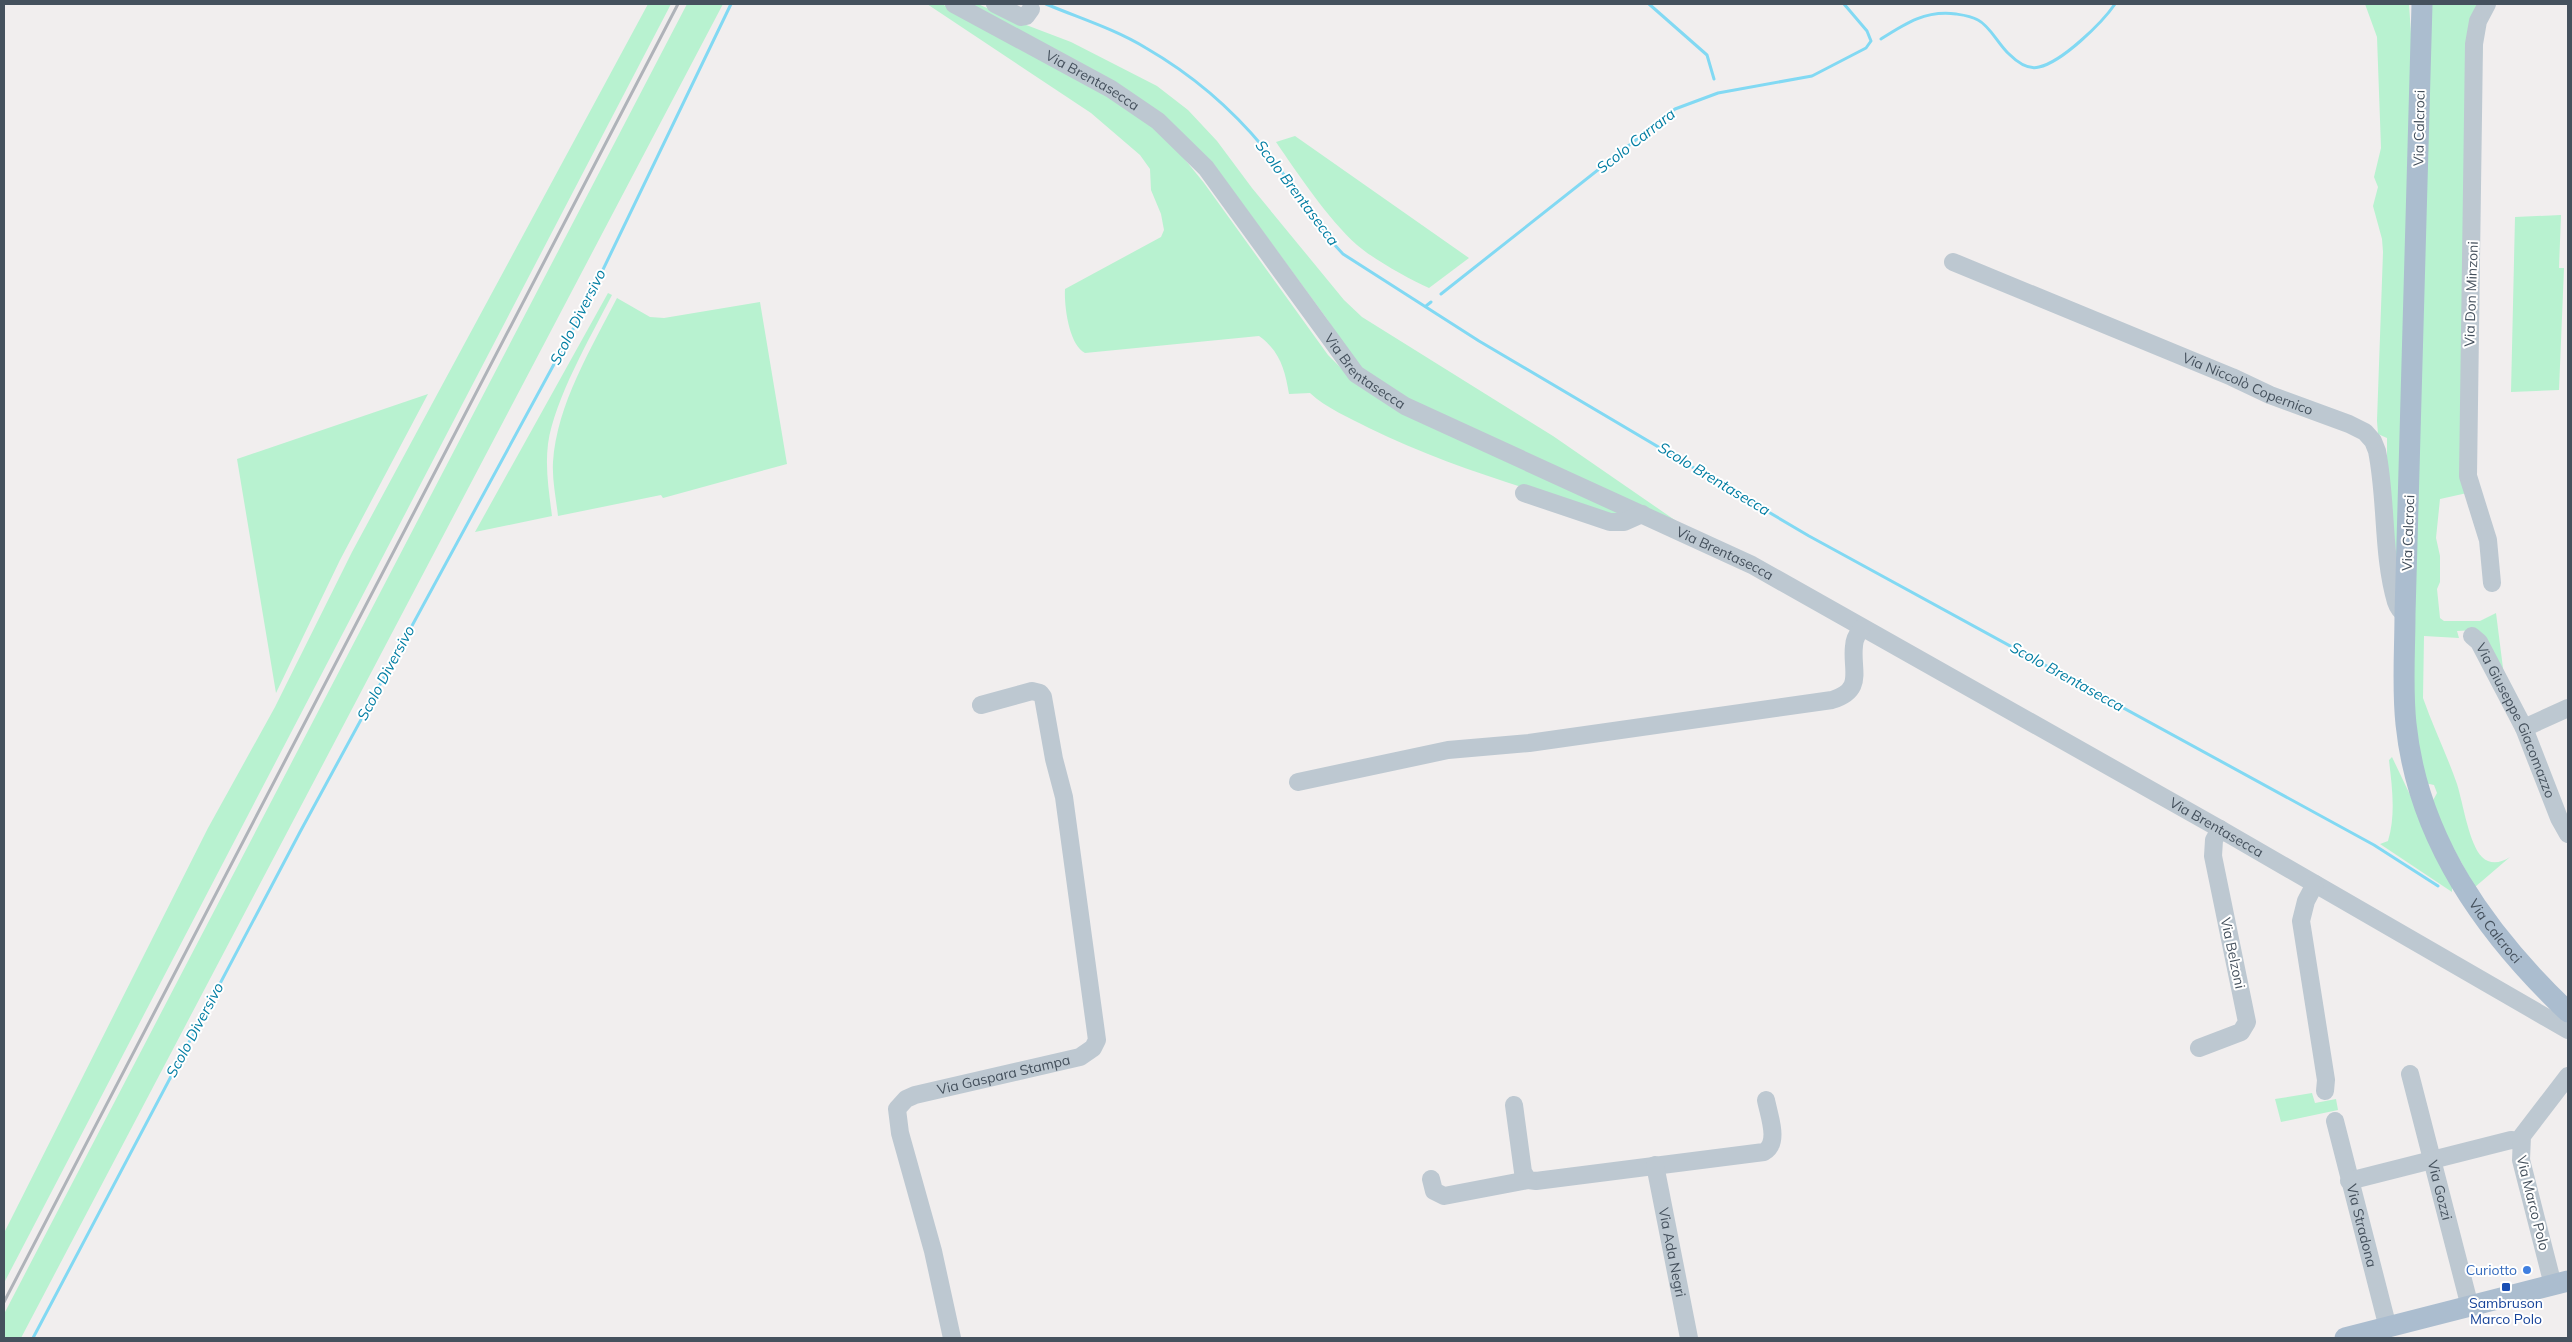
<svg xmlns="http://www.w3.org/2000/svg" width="2572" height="1342" viewBox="0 0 2572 1342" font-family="Mulish,sans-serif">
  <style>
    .green { fill: #b8f2d0 }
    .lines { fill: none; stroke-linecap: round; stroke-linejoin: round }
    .stream { stroke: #82d9f3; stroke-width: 3 }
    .minor { stroke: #bdc8d1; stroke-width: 18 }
    .major { stroke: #abbdcf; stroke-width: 21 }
    .rail { stroke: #afb3b9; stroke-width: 3 }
    .shop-dot { fill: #3f7fe0; stroke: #fff; stroke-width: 2 }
    .transit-dot { fill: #1a4fb4; stroke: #fff; stroke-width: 2 }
    .labels { text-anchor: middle; stroke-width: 4; stroke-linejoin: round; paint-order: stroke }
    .street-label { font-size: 14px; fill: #45515d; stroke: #fff }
    .shop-label { font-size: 14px; fill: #366cbe; stroke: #fff; text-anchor: end }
    .transit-label { font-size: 14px; fill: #164399; stroke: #fff }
    .water-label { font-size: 15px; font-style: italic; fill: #037ea3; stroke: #fff }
  </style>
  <rect width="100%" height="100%" fill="#f1eeee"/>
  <path class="green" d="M648,4H671L4,1283V1233L208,828L275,707L352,552Z
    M687,4H723L21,1338H4V1314Z
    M927,4H942L1130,108L1174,146L1204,183L1328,355L1349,376L1626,513L1610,515C1529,489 1446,466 1369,428C1350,418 1326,408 1310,393L1289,394C1285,370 1280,351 1259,336L1085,353C1069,345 1064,306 1065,289L1161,237L1164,230L1161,214L1151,190L1150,169L1140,155L1091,113Z
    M966,4H978L1021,23L1071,42L1157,86L1188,110L1217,141L1252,188L1344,300L1362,317L1553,436L1682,525L1402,399L1361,373L1327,319L1211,161L1183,138Z
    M2365,4H2409L2414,78L2401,597L2387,476V438L2378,434L2377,421L2383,252L2382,239L2373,206L2378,187L2374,177L2381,148L2377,37Z
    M2431,4H2484L2467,493L2440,499L2436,538L2440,556V582L2437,589L2440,618L2444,621H2480L2496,613L2504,676L2477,630L2457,631L2459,638L2424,636L2423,698C2433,727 2447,755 2457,784C2463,803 2469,844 2482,857C2490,865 2501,863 2510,857L2475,887L2430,806L2437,793L2434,785L2425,783L2411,706Z
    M1295,136L1469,258L1429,288C1409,279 1373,259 1357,245C1328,219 1298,174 1276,142Z
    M2561,215L2559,268H2564L2559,390L2511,392L2515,217Z
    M608,293L612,295C591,336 554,400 548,444C545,468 549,492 552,516L475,532Z
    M617,298L650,317L664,318L760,302L787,464L663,498L661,495L558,516C556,498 552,480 553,462C557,404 591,349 617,298Z
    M428,394L340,560L276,693L237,459Z
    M2392,757L2452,883V892L2380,844L2388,841C2396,814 2392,787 2389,760Z
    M2312,1093L2315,1103L2336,1099L2338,1110L2281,1122L2275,1099Z"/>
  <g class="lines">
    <path class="stream" d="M1046,4C1079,18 1115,29 1146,48C1191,74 1231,108 1264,148C1292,182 1312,222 1343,254L1479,341L1809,536L2374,845L2438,886
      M1649,4L1707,55L1714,79
      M1881,39C1906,23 1926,10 1956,14C1963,15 1971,16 1978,20C1990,26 1998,44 2009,54C2016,61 2028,70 2039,67C2062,62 2102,23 2115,4
      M1441,294L1675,109L1718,93L1812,76L1866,48L1871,41L1867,31L1844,4
      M1426,306L1431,302
      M33,1338L300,832L584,309L731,4"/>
    <g class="minor">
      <path id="s1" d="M954,4L1111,89L1158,121L1206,168L1356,374L1405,406L1752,565L2220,829L2568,1030"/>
      <path d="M995,4L1021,17L1026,16L1031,9"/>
      <path d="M2487,4L2478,21L2474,44L2468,476L2488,540L2492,583"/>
      <path id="s2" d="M1953,262L2232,377L2270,395L2349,424L2365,432L2373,441L2377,451C2387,501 2382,554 2396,602C2398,608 2400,611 2405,614"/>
      <path d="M1524,493L1610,522H1624L1642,514"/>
      <path id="s3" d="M2472,636L2479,642L2524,728L2559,818L2568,834"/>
      <path d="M2524,728L2568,708"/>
      <path d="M1298,782L1448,750L1529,743L1832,700C1865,690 1851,670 1854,646C1854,639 1858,633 1862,628"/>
      <path d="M2315,884L2306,901L2301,921L2326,1080L2325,1091"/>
      <path d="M2199,1048L2241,1032L2247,1022L2213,856L2214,840L2220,829"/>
      <path id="s4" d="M2410,1074L2470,1307"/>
      <path d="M1514,1105L1523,1172L1528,1180L1536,1181L1764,1152C1780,1143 1769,1116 1766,1100"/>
      <path id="s5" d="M2335,1121L2388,1328"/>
      <path id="s6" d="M1655,1165L1689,1338"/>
      <path d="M1431,1179L1434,1191L1444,1196L1528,1180"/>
      <path d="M2349,1181L2511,1140L2521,1141"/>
      <path d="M2553,1285L2521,1160L2522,1136L2568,1076"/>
      <path id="s7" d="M952,1338L933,1251L900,1133L897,1109L906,1099L915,1095L1080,1057L1093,1048L1097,1040L1064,797L1054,759L1043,697L1040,693L1032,691L981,705"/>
    </g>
    <g class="major">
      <path id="s8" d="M2422,4L2405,614C2405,650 2402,688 2406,724C2418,840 2486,934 2568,1012"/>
      <path d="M2345,1338L2568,1281"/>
    </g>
    <path class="rail" d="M4,1302L678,4"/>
  </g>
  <circle class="shop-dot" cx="2527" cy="1270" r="5"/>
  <rect class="transit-dot" x="2501" y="1282" width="10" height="10" rx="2.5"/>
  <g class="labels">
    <g class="street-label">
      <text dy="5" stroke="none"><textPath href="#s1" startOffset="158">Via Brentasecca</textPath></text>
      <text transform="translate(2419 128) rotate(-89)" y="5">Via Calcroci</text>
      <text transform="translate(2471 294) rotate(-88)" y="5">Via Don Minzoni</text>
      <text dy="5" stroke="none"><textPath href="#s1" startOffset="562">Via Brentasecca</textPath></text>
      <text dy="5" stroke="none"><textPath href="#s2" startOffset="319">Via Niccolò Copernico</textPath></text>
      <text transform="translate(2408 533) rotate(-88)" y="5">Via Calcroci</text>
      <text dy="5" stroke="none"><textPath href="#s1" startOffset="968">Via Brentasecca</textPath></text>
      <text dy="5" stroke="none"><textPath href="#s3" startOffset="96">Via Giuseppe Giacomazzo</textPath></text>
      <text dy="5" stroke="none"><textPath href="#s1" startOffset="1531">Via Brentasecca</textPath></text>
      <text dy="5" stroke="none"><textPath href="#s8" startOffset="949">Via Calcroci</textPath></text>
      <text transform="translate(2233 953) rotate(78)" y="5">Via Belzoni</text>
      <text dy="5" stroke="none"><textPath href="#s7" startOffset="350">Via Gaspara Stampa</textPath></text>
      <text dy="5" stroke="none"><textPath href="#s4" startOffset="120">Via Gozzi</textPath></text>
      <text transform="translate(2533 1203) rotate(76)" y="5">Via Marco Polo</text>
      <text dy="5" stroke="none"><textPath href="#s5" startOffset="108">Via Stradona</textPath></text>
      <text dy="5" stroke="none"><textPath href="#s6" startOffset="89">Via Ada Negri</textPath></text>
    </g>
    <g class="shop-label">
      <text x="2517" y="1275">Curiotto</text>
    </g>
    <g class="transit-label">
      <text x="2506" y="1308">Sambruson<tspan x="2506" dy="16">Marco Polo</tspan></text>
    </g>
    <g class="water-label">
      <text transform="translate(1636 141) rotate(-38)" y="5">Scolo Carrara</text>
      <text transform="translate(1297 193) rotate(53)" y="5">Scolo Brentasecca</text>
      <text transform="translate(578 317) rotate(-63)" y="5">Scolo Diversivo</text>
      <text transform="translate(1714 479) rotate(31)" y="5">Scolo Brentasecca</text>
      <text transform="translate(386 673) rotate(-62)" y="5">Scolo Diversivo</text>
      <text transform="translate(2067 677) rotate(29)" y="5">Scolo Brentasecca</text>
      <text transform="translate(195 1030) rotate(-62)" y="5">Scolo Diversivo</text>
    </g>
  </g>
  <rect width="2572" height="1342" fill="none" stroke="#45515d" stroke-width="10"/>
</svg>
